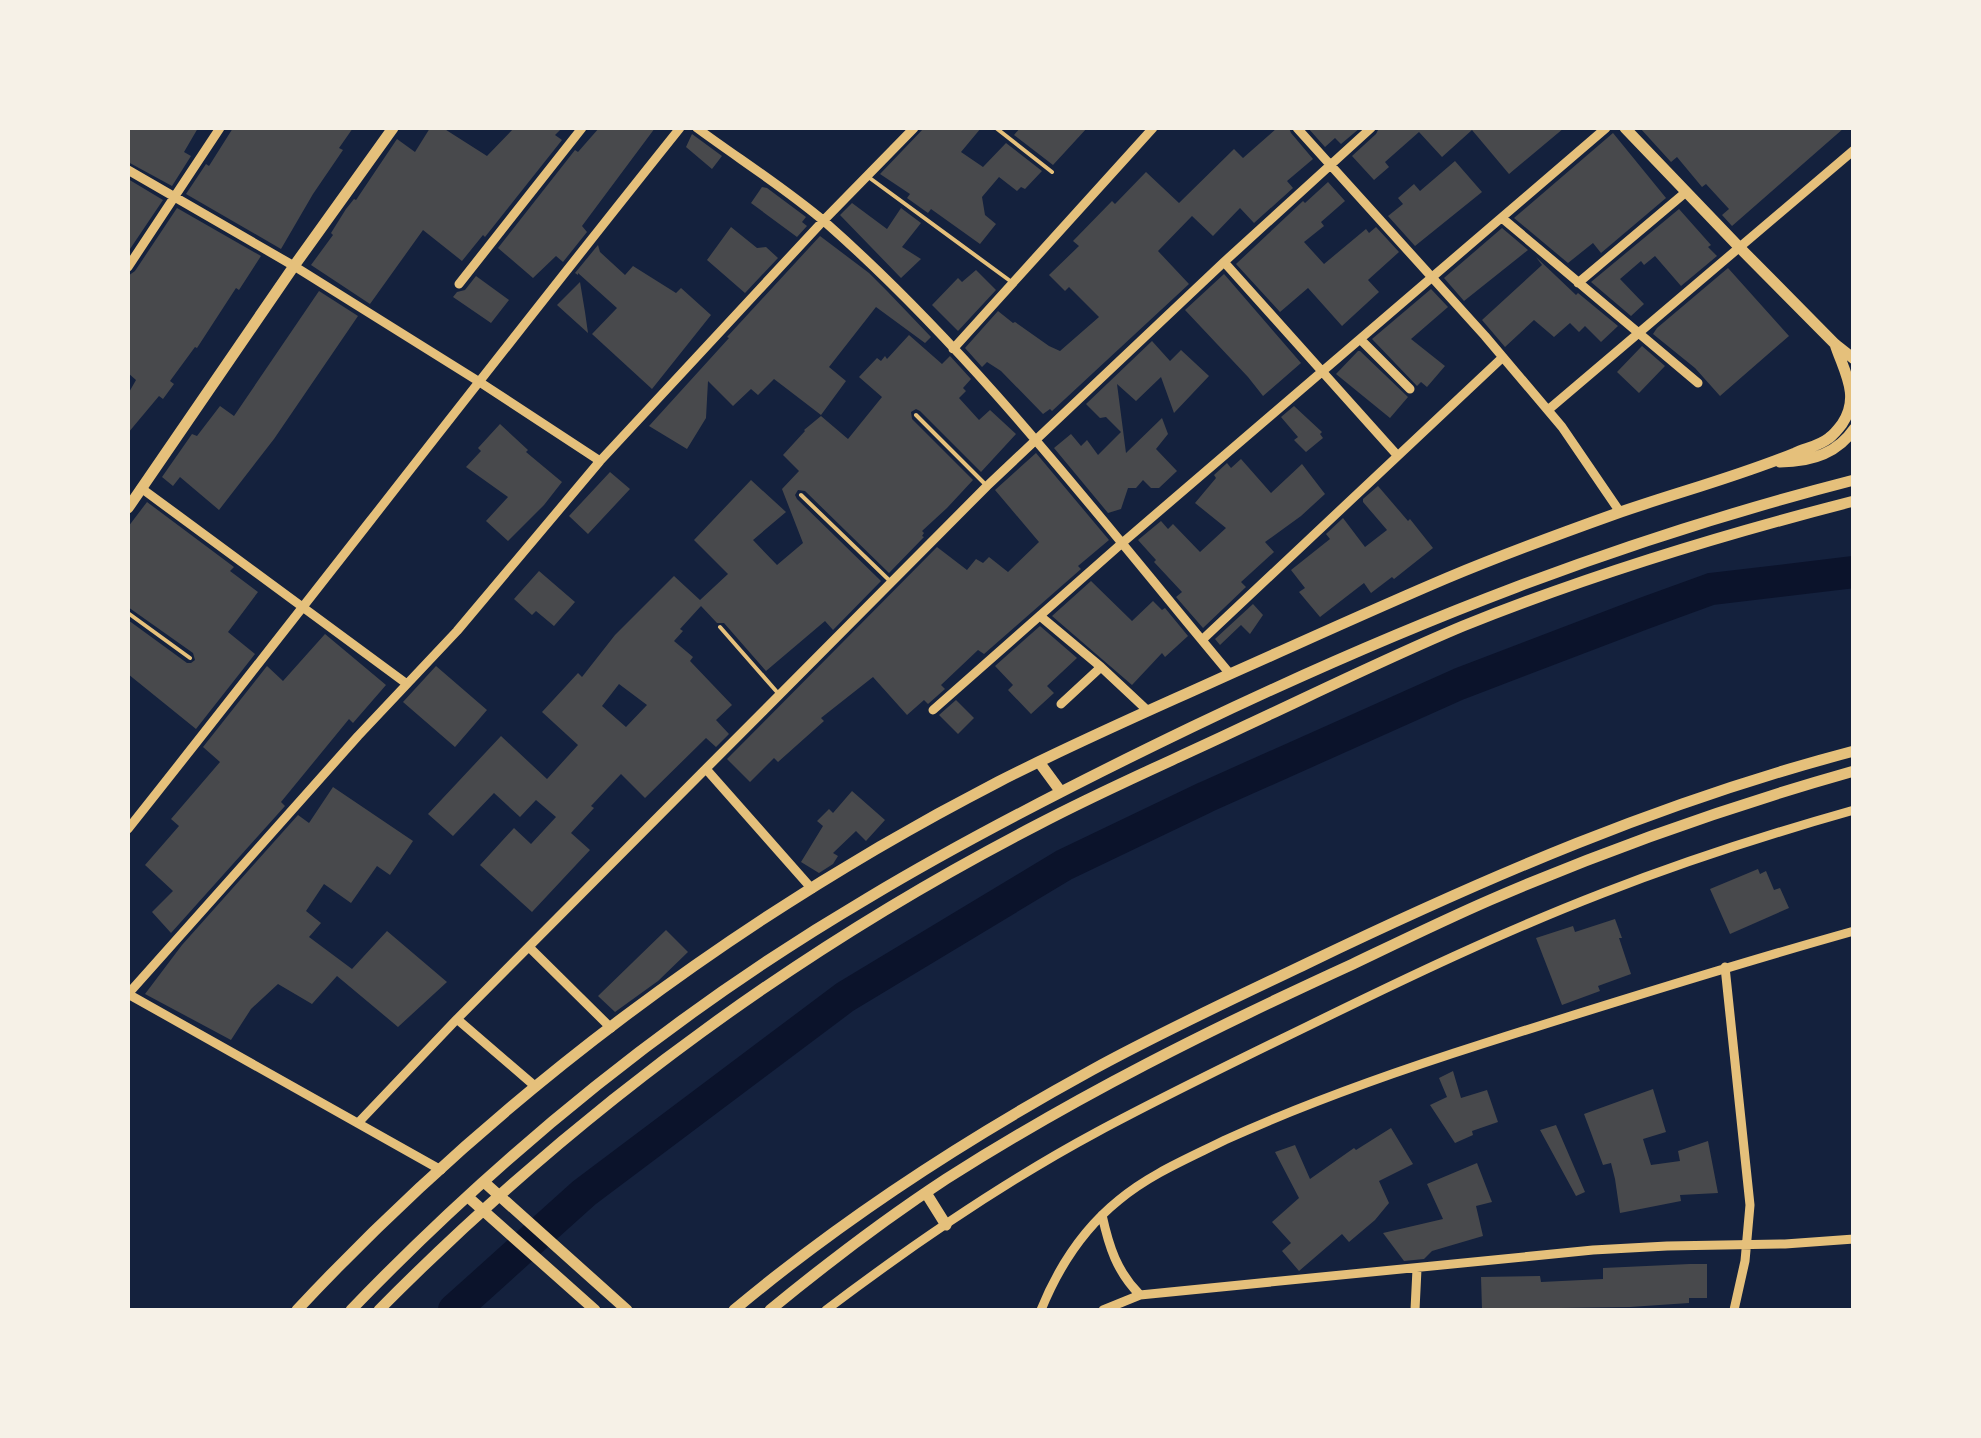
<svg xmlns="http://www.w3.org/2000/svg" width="1981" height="1438" viewBox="0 0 1981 1438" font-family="Manrope,sans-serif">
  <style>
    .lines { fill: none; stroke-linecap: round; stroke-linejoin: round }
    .river { stroke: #0b132b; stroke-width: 32 }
    .building { fill: #48494c; fill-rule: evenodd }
    .service { stroke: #e5c07b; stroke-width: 4 }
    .minor { stroke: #e5c07b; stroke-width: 9 }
    .tertiary { stroke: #e5c07b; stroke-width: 11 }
  </style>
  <rect width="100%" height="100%" fill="#14213d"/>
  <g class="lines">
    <path class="river" d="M454,1310L584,1193L845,997L1064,865L1206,797L1459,684L1645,613L1711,589L1854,572"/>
  </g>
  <path class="building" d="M131,128H198L184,152L191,156L172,186L128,162V133Z
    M233,128H353L339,148L343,150L313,194L281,249L186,194L206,164L209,166Z
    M430,128H443L487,156L514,128H562L555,135L562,140L485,237L483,235L462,261L423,230L370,304L311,265L333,235L331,233L346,209L354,199L356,200L397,139L415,152Z
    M599,128H655L582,226L587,232L563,262L556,256L533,278L498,248L575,150L578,152Z
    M924,128H981L961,152L983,167L1006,143L1042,171L1025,189L1021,187L1017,191L999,177L982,197L985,215L996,224L980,244L931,209L928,213L907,198L910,194L880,174Z
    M1020,128H1087L1053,165L1014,135Z
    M1277,128H1289L1291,133L1313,159L1287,181L1293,188L1254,223L1240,208L1213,236L1192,216L1158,251L1189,284L1052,411L1050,409L1043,414L1001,371L987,362L982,367L965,348L998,311L1013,323L1015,322L1049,346L1060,351L1099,317L1069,287L1065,291L1049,275L1079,246L1073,241L1112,201L1115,204L1146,172L1179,203L1234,149L1243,158Z
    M1308,128H1360L1341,144L1335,138L1325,147Z
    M1379,128H1564L1509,174L1472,130L1442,157L1419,132L1385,162L1389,167L1374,180L1352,156L1376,134Z
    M1640,128H1844L1732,226L1722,215L1729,209L1706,184L1702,187L1677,157L1671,162Z
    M1613,133L1666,198L1601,253L1593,243L1568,263L1514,218Z
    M692,134L722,156L712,169L686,147Z
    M1455,161L1482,192L1415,246L1388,216L1403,204L1398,198L1414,184L1420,191Z
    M128,179L163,200L130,249L128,247Z
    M1328,182L1345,201L1321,222L1324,226L1304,242L1324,264L1366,229L1369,233L1376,227L1399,252L1368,280L1379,292L1342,326L1308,288L1280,312L1236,264L1303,201L1305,203Z
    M762,187L767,188L806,217L802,222L807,226L797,237L751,203Z
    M852,203L887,229L901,208L921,223L902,247L921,259L901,278L840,215Z
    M177,208L261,256L239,290L236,288L197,348L195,347L170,381L174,384L163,399L159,396L128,433V394L136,380L128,373V276L135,271Z
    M1679,209L1711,245L1708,247L1717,256L1681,286L1655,256L1644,265L1641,261L1620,279L1644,304L1631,316L1591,282Z
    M731,227L757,248L766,247L778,258L745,293L707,260Z
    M1502,228L1528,250L1464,301L1444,278Z
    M820,236L869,273L887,291L931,337L925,343L876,307L829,367L846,381L821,415L774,379L758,395L751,389L733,406L708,381L706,418L687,449L649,426L729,338L727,337Z
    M598,245L600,252L625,275L633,266L676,293L681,288L711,315L652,389L592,334L617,308L578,273V275L575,273Z
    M1536,257L1576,295L1578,293L1618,326L1601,342L1585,326L1579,332L1570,323L1554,337L1534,320L1505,347L1482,320L1542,265Z
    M1728,268L1789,336L1720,396L1695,368L1653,334L1657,328Z
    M976,270L996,290L958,331L932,305L958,278L962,282Z
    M1224,274L1301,363L1263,396L1248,377L1185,310Z
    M476,276L509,300L491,323L453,297L457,292L465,290Z
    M580,282L585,312L588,333L557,305Z
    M1431,289L1448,307L1411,339L1445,366L1427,387L1421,382L1417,386L1372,339Z
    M319,291L358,316L274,439L219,510L180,477L173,486L162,477L192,434L197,436L220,406L234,416Z
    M909,335L942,364L950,356L971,379L963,388L966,391L959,398L979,420L990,410L1016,434L981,472L920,411L916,409L911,412L912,419L973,480L947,508L922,531L924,533L922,536L924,537L889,573L805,491L798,490L795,495L797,499L881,581L833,630L825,621L766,671L724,623H717L701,606L680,629L683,631L674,641L693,657L690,661L732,705L716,720L729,734L716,747L706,738L645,798L621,774L591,806L594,808L571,833L590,850L532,912L480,865L514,828L531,844L556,817L536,800L520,817L494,793L453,836L428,814L501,736L547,779L578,745L542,712L578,673L582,677L615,635L674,576L700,600L728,574L694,540L751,480L786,512L753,540L777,565L803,543L782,489L799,471L783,455L805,431L804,430L821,416L848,439L882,397L859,377L877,358L881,361L885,356L887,359ZM619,684L647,705L626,727L602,706Z
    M1152,341L1170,361L1181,350L1209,376L1174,413L1161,377L1136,401L1117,384L1126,453L1162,418L1168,434L1156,449L1177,471L1159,488H1151L1143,480L1136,488H1128L1121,509L1108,513L1054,448L1071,434L1081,446L1087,440L1098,455L1121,432L1106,417L1100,418L1086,404Z
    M1642,346L1665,366L1639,393L1617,372Z
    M1358,351H1360L1408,397L1390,418L1336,374Z
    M1294,406L1322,432L1320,434L1323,438L1306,452L1294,440L1298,437L1281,417Z
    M500,424L528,450L526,452L562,482L544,505L508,541L486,521L508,497L466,467L481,451L478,448Z
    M1036,453L1109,540L1078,566L1081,569L984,654L978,650L941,685L945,689L928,704L924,700L907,715L873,677L821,718L824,721L778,762L774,758L750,782L727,759L937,547L967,570L976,559L983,563L989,557L1008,572L1039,542L995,490Z
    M1241,459L1271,493L1302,464L1325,494L1301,516L1265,542L1274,552L1241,582L1246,587L1203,628L1176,597L1182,592L1154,562L1156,560L1138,540L1161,521L1168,529L1173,524L1200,552L1226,528L1195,503L1216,478L1214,475L1227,463L1231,468Z
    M610,472L630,489L588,534L569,516Z
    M1378,486L1408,521L1410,519L1433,548L1394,579L1392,577L1371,593L1364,583L1320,617L1299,592L1305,588L1291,570L1330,539L1326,534L1343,518L1365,547L1387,530L1363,502V499Z
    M147,502L234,567L230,571L258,592L228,632L255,654L196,729L128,674V620L187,663H191L195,660L193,653L128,607V527Z
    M539,571L575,602L554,626L536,611L532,615L514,599Z
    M1091,581L1132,621L1153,601L1162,610L1165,608L1188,636L1165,657L1162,653L1132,685L1052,616Z
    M1253,604L1263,615L1250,634L1241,625L1220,645L1215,639Z
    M1040,626L1077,658L1047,686L1054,693L1031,714L1008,690L1013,685L995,666Z
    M325,634L386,685L353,723L349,719L281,802L285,806L171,933L152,912L173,891L145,865L179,826L171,819L220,762L203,747L267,666L283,681Z
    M436,666L487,710L455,747L403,702Z
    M956,700L974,718L958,734L939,715Z
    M333,787L413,841L390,875L377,866L351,903L324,884L306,911L321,923L309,937L352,969L387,931L447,982L398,1027L337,976L312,1004L278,984L251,1009L231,1040L145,994L182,945L298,815L309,823Z
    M852,791L885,820L866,841L856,831L833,853L838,856L833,864L819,873L801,862L823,826L817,821L829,809L833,813Z
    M1758,869L1760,874L1766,871L1774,890L1780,888L1789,908L1730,934L1710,889Z
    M1615,919L1622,938H1619L1631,974L1598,986L1600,991L1562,1005L1536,938L1573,926L1575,932Z
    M666,930L688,952L658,981L615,1012L598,996Z
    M1453,1071L1461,1098L1487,1090L1498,1122L1472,1131L1473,1135L1455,1143L1430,1105L1447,1097L1439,1078Z
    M1653,1089L1666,1132L1643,1139L1651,1165L1680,1161L1678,1151L1708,1141L1718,1193L1680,1195L1681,1201L1620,1213L1615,1179L1611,1163L1603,1165L1584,1114Z
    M1556,1125L1585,1192L1576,1196L1540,1130Z
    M1391,1128L1413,1164L1379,1181L1389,1203L1375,1220L1349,1242L1342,1234L1299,1271L1282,1251L1291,1243L1272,1222L1299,1198L1275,1152L1295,1145L1310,1179L1354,1148L1356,1150Z
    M1477,1163L1492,1202L1476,1206L1483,1236L1432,1251L1424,1259L1404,1261L1383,1233L1443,1219L1427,1184Z
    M1690,1264H1707V1298H1689V1303L1630,1307L1482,1309L1481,1277L1540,1276L1541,1282L1603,1279V1268Z"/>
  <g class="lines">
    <path class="service" d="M996,128L1052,172
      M867,176L1013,283
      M916,415L987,486
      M801,495L890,581
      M128,613L190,658
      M720,627L777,692"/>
    <path class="minor" d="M697,128C739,159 785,188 825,222C977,356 1101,520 1230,674
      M1297,128L1485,336L1562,427L1620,512
      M128,170L294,266L478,381L600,461
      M1502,218L1698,383
      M1224,262L1397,455
      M128,267L220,128
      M1578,283L1686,192
      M459,284L582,128
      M1361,340L1410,389
      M953,349L1153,128
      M1548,410L1854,150
      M141,488L407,684
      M1040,616L1101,667L1148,711
      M1202,640L1503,357
      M1061,704L1101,667
      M933,710L1121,544L1606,128
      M706,769L812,889
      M128,829C313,596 494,360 680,128
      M529,947L611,1028
      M1725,967L1750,1205L1745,1261L1734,1310
      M128,994L358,736L457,631L600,461L823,221L914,128
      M128,994L441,1170
      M457,1019L536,1087
      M358,1123L457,1019L987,486L1224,262L1371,128
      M1102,1215C1109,1247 1117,1272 1140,1295
      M826,1310C912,1245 1002,1183 1097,1132C1166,1095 1236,1061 1306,1027C1404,979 1502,932 1603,893C1685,861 1769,834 1854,810
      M1041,1310C1058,1268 1083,1229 1119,1200C1150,1174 1189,1158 1225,1140C1308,1102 1394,1072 1482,1044C1605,1005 1729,966 1854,931
      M1103,1310L1140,1295L1593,1250L1667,1246L1785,1244L1854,1239
      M1415,1310L1417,1269"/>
    <path class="tertiary" d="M1625,128L1740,248L1835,344L1854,359
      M1780,462C1809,462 1837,454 1854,429
      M128,508L294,266L393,128
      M1039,762L1061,792
      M484,1182L627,1310
      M926,1193L946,1225
      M468,1197L595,1310
      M297,1310C496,1097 738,916 998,782C1074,743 1153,709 1230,674C1302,642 1374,609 1447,578C1502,555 1559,534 1615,514C1675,493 1737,477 1795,453C1806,448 1819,446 1829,438C1833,435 1839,428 1842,424C1861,396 1844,372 1835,344
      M351,1310C503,1152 678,1010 868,898C973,835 1082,780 1192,727C1409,623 1620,540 1854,480
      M379,1310C572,1115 793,951 1037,825C1105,789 1176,759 1245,726C1318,692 1389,657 1463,626C1590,575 1721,535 1854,501
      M734,1310C844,1218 966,1139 1092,1070C1163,1031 1237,997 1310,962C1487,877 1663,801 1854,751
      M770,1310C826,1264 885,1219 946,1179C1076,1096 1213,1028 1353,964C1399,942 1444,920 1490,900C1608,849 1730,806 1854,771"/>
  </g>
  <rect width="1981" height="1438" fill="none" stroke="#f6f1e7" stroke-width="260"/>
</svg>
